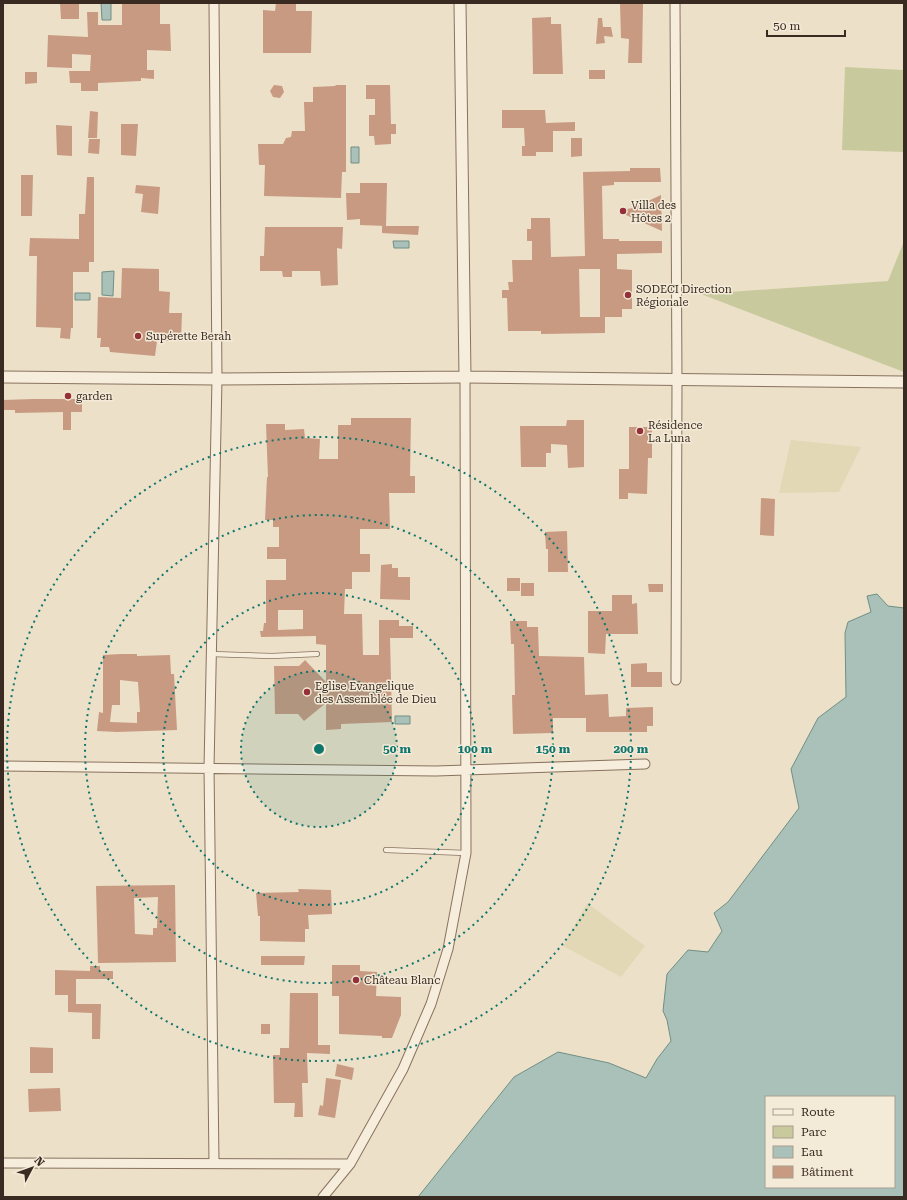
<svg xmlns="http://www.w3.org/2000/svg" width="907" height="1200" viewBox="0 0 907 1200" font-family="'Roboto Serif',serif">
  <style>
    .farmland { fill: #e2d8b6 }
    .green { fill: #c8ca9d }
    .water { fill: #a9c1b8; stroke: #708f85; fill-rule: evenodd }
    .building { fill: #c89a81; fill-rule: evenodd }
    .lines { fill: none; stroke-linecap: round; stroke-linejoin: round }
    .service-casing { stroke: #88725e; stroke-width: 6 }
    .minor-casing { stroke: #88725e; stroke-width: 11 }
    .tertiary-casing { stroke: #88725e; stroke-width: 13 }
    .service { stroke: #f7eddc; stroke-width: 4.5 }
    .minor { stroke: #f7eddc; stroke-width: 9 }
    .tertiary { stroke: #f7eddc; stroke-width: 11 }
    .ring { fill: none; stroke: #0f766e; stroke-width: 2; stroke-dasharray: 2 4 }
    .poi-dot { fill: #943138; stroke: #f4ead8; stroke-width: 1.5 }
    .labels { text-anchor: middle; stroke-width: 3; stroke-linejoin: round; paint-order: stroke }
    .poi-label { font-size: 11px; fill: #392b21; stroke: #f4ead8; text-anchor: start }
    .centre { fill: #0f766e; stroke: #f4ead8; stroke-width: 2 }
    .ring-label { font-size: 12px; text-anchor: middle; font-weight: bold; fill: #0f766e; stroke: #f4ead8; stroke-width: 3; stroke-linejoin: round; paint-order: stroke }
  </style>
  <rect width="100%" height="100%" fill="#ece0c8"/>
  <path class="farmland" d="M791,440L861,447L839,492L779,493Z
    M587,903L645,946L621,977L563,946Z"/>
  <path class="green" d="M845,67L904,70V152L842,150Z
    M904,241V372L701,294L888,281Z"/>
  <path class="water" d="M101,3H111V20H102Z
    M351,147H359V163H351Z
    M393,241H409V248H394Z
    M114,271L113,296L102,295V272Z
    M75,293H90V300H75Z
    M877,594L888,606L904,608V1197H418L514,1077L558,1052L609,1063L646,1078L657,1059L671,1041L667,1020L663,1011L667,974L688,950L708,952L722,931L714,913L728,902L799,808L791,769L818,718L846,697L845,633L848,622L871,612L867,596ZM766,1097H894V1187H766Z
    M395,716H410V724H395Z"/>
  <path class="building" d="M60,3H79V19H61Z
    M122,3H160V24H170L171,51L147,50V70H154V79L141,78V81L98,83V91H81V83H70L69,71H90L91,55L72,54V68L47,67L48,35L88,37L87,12H98V25H122Z
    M276,3H296V11H312L311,53H263V10L275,11Z
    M620,4H643L642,63H628L629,39L621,38Z
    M551,17V24H561L563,74H533L532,18Z
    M598,18H602L603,27H611L613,37L604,36L605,43L596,44Z
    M589,70H605V79H589Z
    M25,72H37V83L25,84Z
    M274,85L282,86L284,92L280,98L273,97L270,91Z
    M335,85H346V172H342L341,198L264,196L265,165H259L258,144H283L286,138L291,137L292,131H305L304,102H313V87L336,86Z
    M366,85H390L391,124H396V134H391V144L375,145L374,136H369V115H375V99H366Z
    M502,110H545L546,123L575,122V131H553V152H536V156H522V146H525L524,128H502Z
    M90,111L98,112L97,138H88Z
    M121,124H138L136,156L121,155Z
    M56,125L72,126V156L57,155Z
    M571,138H582V156L571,157Z
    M89,139H100L99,154L88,153Z
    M630,168H660L661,182H614V185L602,186L603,239H619V241H662V253L617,254V269L632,270V309H622V317H605V333L541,334V331H508L507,298H502V290H509L508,282H513L512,260H532V241H527V229H531V218H550L551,257L585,256L583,172L630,171ZM579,269H600V317H603H580Z
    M21,175H33L32,216H21Z
    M87,177H94V262H89V272H73V328H71L70,339L60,338L61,328L36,327L37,256H29L30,238L79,239V214H85Z
    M360,183H387L386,226L360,225V219L347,220L346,193H360Z
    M136,185L160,187L158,214L141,212L143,194L135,193Z
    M661,195L662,231L626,215L625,211L627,209L633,208Z
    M382,226H419L418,235L382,233Z
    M265,227H343L342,249L337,248L338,285L321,286L320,271H292V277H283L282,271H260V256H264Z
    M122,268L159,269V291L170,292L169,313H182L181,341H157L155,356L110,352L109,347H100L101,338H97L98,297L121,298Z
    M33,399H82V412H71V430H63V412L15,413V410H3V400Z
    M351,418H411L410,476H415V493H389L390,529H360V554H370V572H352V589H345L344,614H362L363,655H379V620H399V626H413V638H390L392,722L341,724V729L326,730V703L304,721L298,714H275L274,666H299L305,660L326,682V645L316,644V636L261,637L260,631H263L264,623H266V580H286V559H267V547H279V527H273V520H265L267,477H268L266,424H285V430L304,429L305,438L320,439L319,459H338V425H351ZM278,610H303V629L278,630Z
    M567,420H584V467L568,468L567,445L551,444V453H546V467H521L520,426H566Z
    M629,427H652V458H648L647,494L628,493V499H619V469H629Z
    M761,498L775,499L774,536L760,535Z
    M567,531L568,572H548V549H546L545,532Z
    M392,564V568H398V577H410V600L380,599L381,565Z
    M507,578H520V591H507Z
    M521,583H534V596H521Z
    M648,584H663V592H649Z
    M612,595H632V604L637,603L638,634H606L605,654L588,653V611H612Z
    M510,621H527V627H538L539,656L584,657L585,695L608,694L609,717L626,716V708L653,707V726H647V732H586V718H553V733L513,734L512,695H515L514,644H511Z
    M121,654H137V656L170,655L171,674H174L177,730L117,732L97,731L99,712L103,713V655ZM120,680L138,682L140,712H137V723L110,722L112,705H120Z
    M647,663V672H662V687H631V664Z
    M175,885L176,962L98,963L96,886ZM158,897L157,928H153V935L135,934L134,898Z
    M298,889L331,890L332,914L308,915L309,929H305V942L260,941V916H258L256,893L299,892Z
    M261,956H305L304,965H261Z
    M332,965H360V971L377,972L376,996L401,997V1015L392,1038H382V1036L339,1034V996H332Z
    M90,966H100V971H113V979H76V1004H101L100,1039H92V1013L68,1012V995H55V970L90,971Z
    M290,993H318V1045H330V1054L307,1053L308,1083H302L303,1117H294L295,1103H274L273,1055H280V1048H289Z
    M261,1024H270V1034H261Z
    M30,1047L53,1048V1073H30Z
    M337,1064L354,1068L352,1080L335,1076Z
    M326,1078L341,1080L335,1118L318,1115L320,1105L323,1106Z
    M60,1088L61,1111L29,1112L28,1089Z"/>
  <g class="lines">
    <g class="service-casing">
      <path id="service" d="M211,654L272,656L317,654
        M386,850L466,853"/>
    </g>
    <g class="minor-casing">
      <path id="minor" d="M214,3L217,379L209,768L214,1162
        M675,3L677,380L676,680
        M3,766L436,771L645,764
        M3,1163L350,1164
        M323,1197L350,1164L403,1069L431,1004L448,949L466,853L465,377"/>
    </g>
    <g class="tertiary-casing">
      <path id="tertiary" d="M460,3L465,377
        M3,377L217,379L465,377L904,382"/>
    </g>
    <use href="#service" class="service"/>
    <use href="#minor" class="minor"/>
    <use href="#tertiary" class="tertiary"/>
  </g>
  <circle cx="319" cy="749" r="78" fill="#0f766e" fill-opacity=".12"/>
  <g class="ring">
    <circle cx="319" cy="749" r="78"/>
    <circle cx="319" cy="749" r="156"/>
    <circle cx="319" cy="749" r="234"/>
    <circle cx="319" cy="749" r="312"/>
  </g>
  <g class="poi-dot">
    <circle cx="623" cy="211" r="4"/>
    <circle cx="628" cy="295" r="4"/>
    <circle cx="138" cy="336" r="4"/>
    <circle cx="68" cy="396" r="4"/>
    <circle cx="640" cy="431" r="4"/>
    <circle cx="307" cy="692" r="4"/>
    <circle cx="356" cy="980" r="4"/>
  </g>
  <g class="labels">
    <g class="poi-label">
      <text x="631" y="209">Villa des<tspan x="631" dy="13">Hôtes 2</tspan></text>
      <text x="636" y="293">SODECI Direction<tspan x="636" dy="13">Régionale</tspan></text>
      <text x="146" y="340">Supérette Berah</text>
      <text x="76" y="400">garden</text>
      <text x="648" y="429">Résidence<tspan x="648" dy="13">La Luna</tspan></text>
      <text x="315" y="690">Eglise Evangelique<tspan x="315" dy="13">des Assemblée de Dieu</tspan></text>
      <text x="364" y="984">Château Blanc</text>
    </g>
  </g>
  <circle cx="319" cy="749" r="6" class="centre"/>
  <g class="ring-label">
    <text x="397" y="753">50 m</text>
    <text x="475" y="753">100 m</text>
    <text x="553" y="753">150 m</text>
    <text x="631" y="753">200 m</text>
  </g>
  <rect width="907" height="1200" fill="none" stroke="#392b21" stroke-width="8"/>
  <rect x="765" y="1096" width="130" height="92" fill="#f4ead8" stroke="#a99e8f"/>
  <rect x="773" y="1109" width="20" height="6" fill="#f7eddc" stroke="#a99e8f"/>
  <text x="801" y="1116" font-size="12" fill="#392b21">Route</text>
  <rect x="773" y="1126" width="20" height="12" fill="#c8ca9d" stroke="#a99e8f"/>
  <text x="801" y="1136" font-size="12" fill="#392b21">Parc</text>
  <rect x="773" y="1146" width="20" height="12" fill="#a9c1b8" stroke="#a99e8f"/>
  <text x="801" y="1156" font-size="12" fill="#392b21">Eau</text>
  <rect x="773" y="1166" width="20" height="12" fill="#c89a81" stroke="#a99e8f"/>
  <text x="801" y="1176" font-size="12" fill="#392b21">Bâtiment</text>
  <g transform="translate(32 1168) rotate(49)" stroke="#f4ead8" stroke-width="3" paint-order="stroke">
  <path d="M0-3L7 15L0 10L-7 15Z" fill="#392b21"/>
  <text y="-6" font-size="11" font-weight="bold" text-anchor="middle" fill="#392b21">N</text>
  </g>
  <path d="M767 30v6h78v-6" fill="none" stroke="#392b21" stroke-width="2"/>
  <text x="773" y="30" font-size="12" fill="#392b21" stroke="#f4ead8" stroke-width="3" paint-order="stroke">50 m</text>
</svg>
